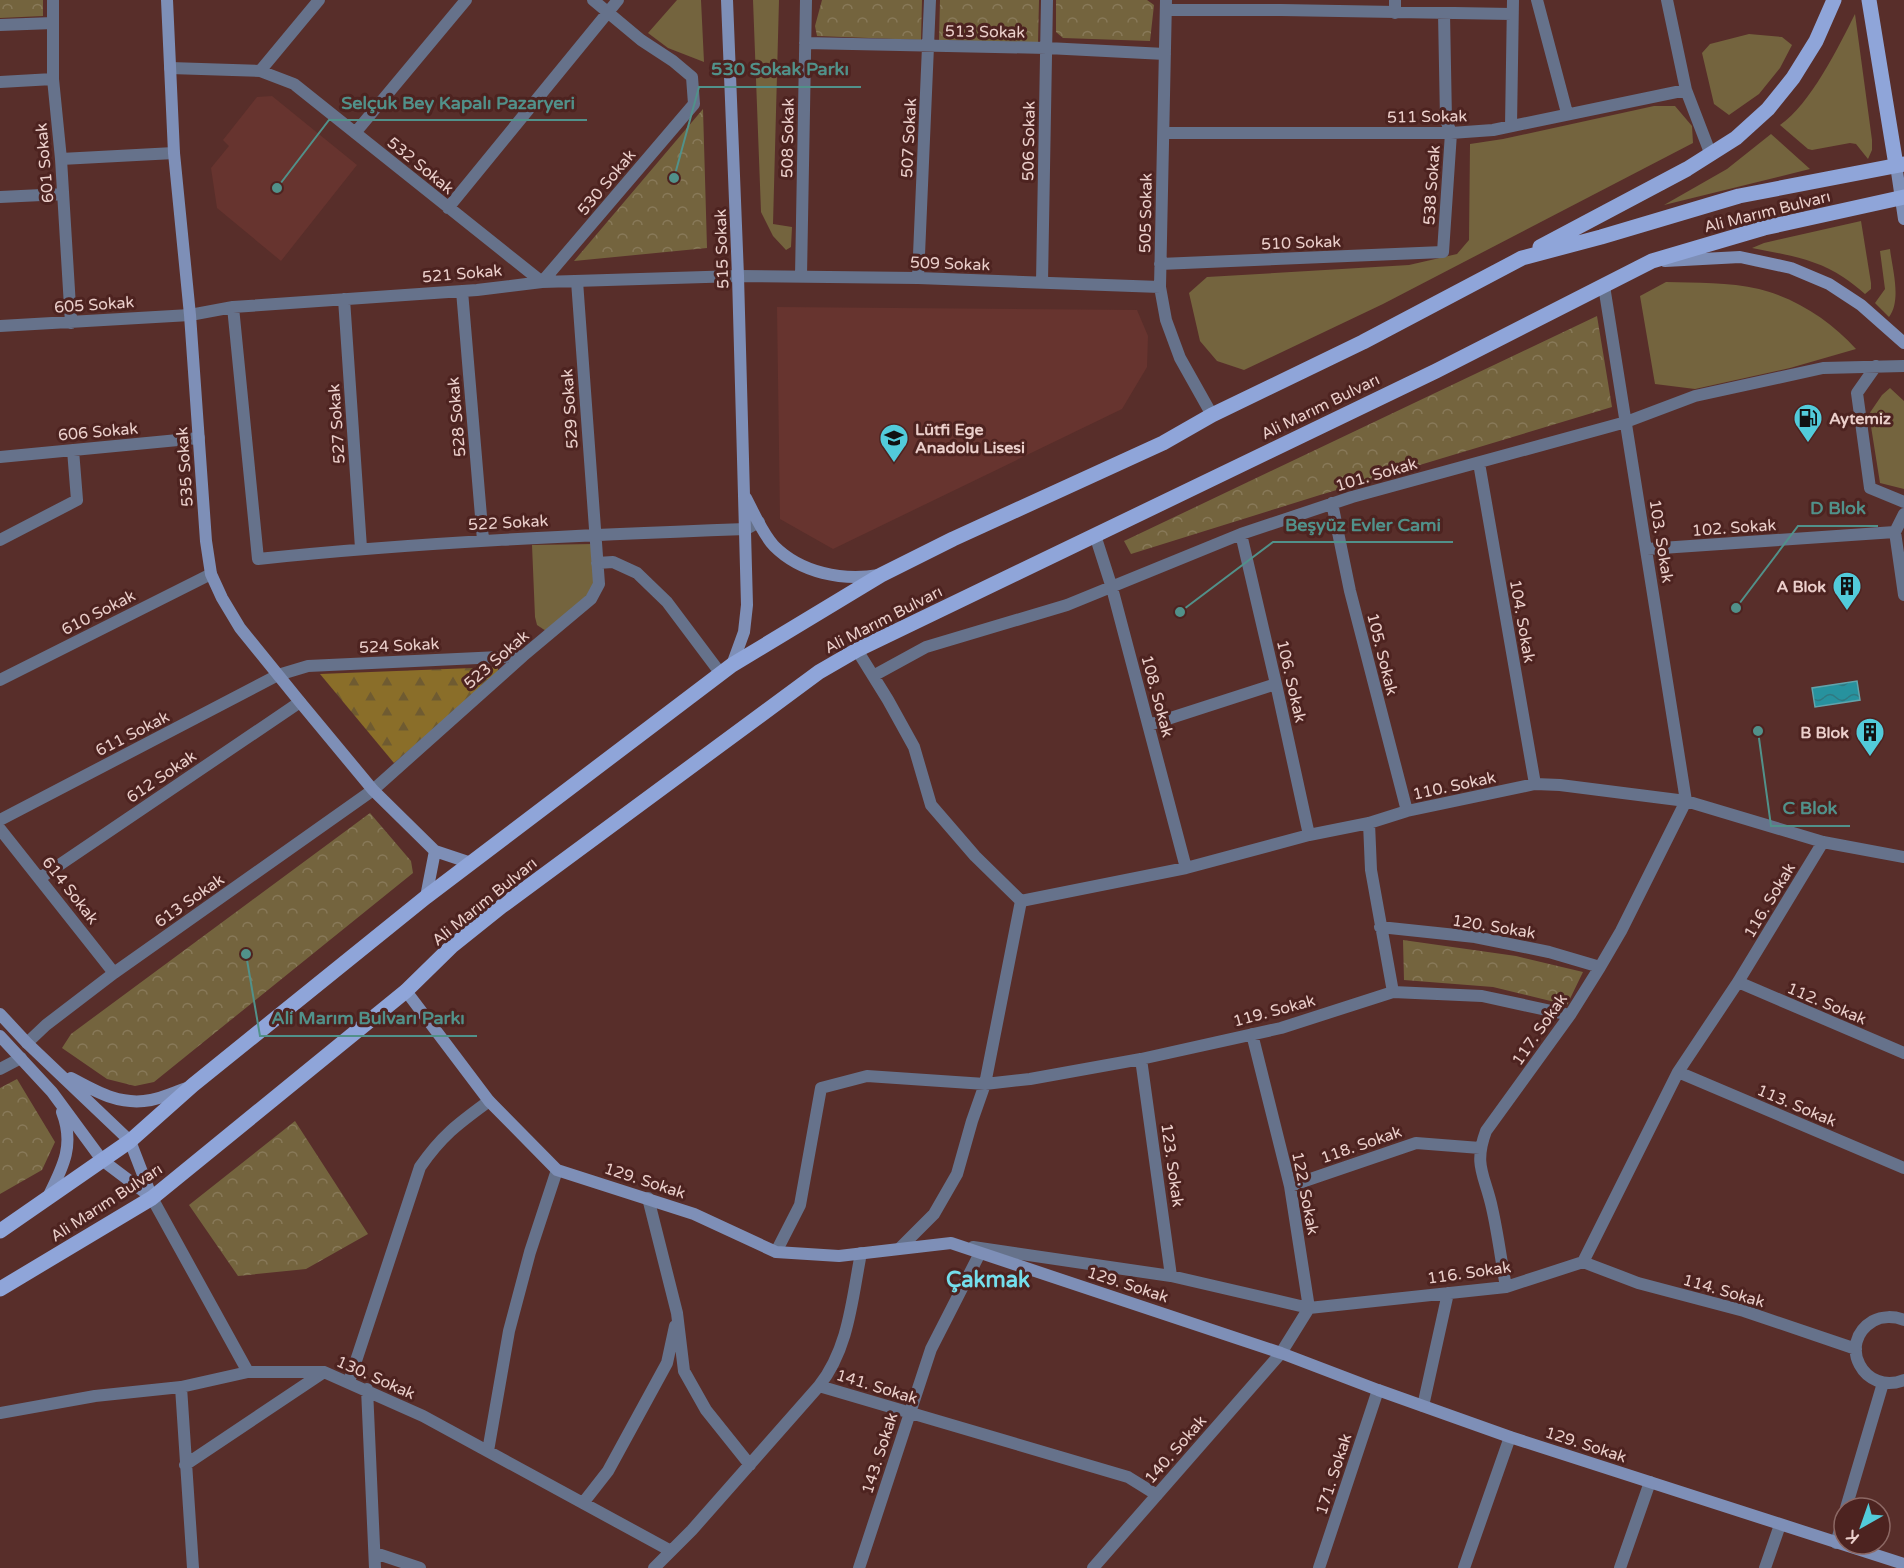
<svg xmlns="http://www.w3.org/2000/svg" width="1904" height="1568" viewBox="0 0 1904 1568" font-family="'Varela Round',sans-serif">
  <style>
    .built { fill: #67342f }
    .grass { fill: #74643e }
    .forest { fill: url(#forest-firs) }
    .park { fill: url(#park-crowns) }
    .water { fill: url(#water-waves); stroke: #62a4ac; stroke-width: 1.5 }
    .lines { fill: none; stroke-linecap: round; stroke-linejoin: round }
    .street { stroke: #66728b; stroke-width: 12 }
    .secondary { stroke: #7e8fb7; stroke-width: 12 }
    .primary { stroke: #8fa5d9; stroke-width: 15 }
    .labels { text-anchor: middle; stroke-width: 6; stroke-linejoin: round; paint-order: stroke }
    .street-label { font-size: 16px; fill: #ebcfcb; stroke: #4d2320 }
    .poi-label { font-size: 16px; font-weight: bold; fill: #ebcfcb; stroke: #4d2320; text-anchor: start }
    .district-label { font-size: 22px; font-weight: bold; fill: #74deec; stroke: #4d2320 }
    .leader { fill: none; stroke: #51918a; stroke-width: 2 }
    .callout-dot { fill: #51918a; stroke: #4d2320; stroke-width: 2 }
    .callout-label { font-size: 18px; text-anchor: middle; font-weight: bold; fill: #51918a; stroke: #4d2320; stroke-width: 6; stroke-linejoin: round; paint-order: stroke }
  </style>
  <defs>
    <pattern id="forest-firs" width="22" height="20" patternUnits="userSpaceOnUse" patternTransform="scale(1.5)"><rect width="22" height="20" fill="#8a6e29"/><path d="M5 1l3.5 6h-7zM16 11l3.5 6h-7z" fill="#6f5b31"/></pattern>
    <pattern id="park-crowns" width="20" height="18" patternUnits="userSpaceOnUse" patternTransform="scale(1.5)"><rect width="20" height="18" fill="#74643e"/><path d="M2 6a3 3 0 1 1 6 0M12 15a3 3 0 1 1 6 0" fill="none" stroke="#887959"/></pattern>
    <pattern id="water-waves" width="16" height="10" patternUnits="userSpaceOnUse" patternTransform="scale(1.5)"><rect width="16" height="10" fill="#27929e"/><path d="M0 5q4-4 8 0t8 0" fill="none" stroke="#307981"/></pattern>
  </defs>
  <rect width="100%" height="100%" fill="#582e2a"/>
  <path class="built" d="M272,96L357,165L281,261L217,208L211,168L229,146L223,140L257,97Z
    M777,307L1137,310L1148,336L1147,367L1122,409L833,549L780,519Z"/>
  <path class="grass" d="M677,0H701L704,62L668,48L648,33Z
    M753,0H779L773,224L792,227L791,247L786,250L773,236L761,212Z
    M1855,14L1872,140V150L1868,159L1856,144L1850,143L1812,150L1808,149L1780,125C1810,105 1839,46 1855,14Z
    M1749,34L1782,37L1792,45L1780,68L1759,94L1729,115L1714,104L1702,53L1710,44Z
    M1654,106H1675L1692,126L1693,143L1383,304L1244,370L1217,361L1200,341L1189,293L1207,277L1409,265L1457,254L1469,240L1470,144L1503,139Z
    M1771,134L1810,169L1664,205L1727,169Z
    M1861,221L1871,283V289L1865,294C1858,288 1851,282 1843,277C1817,259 1783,254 1752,248L1764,243Z
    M1890,249C1892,268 1902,300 1889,317L1875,303L1885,289L1880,251Z
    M1666,282C1696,283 1729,282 1759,289C1796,298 1831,321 1856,349L1790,368L1695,389L1655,384L1640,296Z
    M1890,388L1904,401V489L1880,483L1869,414L1882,395Z
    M593,544L595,585L589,594L546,631L537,625L535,617L532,545Z"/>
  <path class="forest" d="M498,667V675L394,763L320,674Z"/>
  <path class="park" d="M0,0H43V16L0,18Z
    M822,0H922L921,40L817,36L815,26Z
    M940,0H1039L1038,43L939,40Z
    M1056,0H1147L1154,5L1150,41L1063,38L1056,32Z
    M703,109L707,248L574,261Z
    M1597,316L1612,407L1320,495L1131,554L1124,541Z
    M370,813L411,861L413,873L154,1082L135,1086L107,1079L62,1048L71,1034Z
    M1403,940L1516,956L1583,972L1567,1005L1493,987L1404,980Z
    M17,1079L55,1142L42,1170L0,1194V1088Z
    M295,1121L368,1234L306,1269L238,1276L189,1205Z"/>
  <path class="water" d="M1857,681L1860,700L1815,707L1812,688Z"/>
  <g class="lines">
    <path class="street" d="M53,0V79L61,159L71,323
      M1166,0L1160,287L1166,320L1180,358L1212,415
      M1537,0L1567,113
      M1667,0L1686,90L1711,155
      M1166,10H1281L1512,14
      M1395,13V0
      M0,25L53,23
      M805,43L1047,48L1165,54
      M170,68L260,71L294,84L542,282L694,104L692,77L673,61L641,40L593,0
      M260,71L319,0
      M0,82L53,79
      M1511,126L1513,0
      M355,133L466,0
      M1164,133H1451L1493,130L1686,90
      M61,159L174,153
      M0,197L63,194
      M448,208L618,0
      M1160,264L1443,252L1451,133L1446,120L1444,13
      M801,276L806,0
      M918,278L930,0
      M1042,282L1047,0
      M462,291L483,540
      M344,299L361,548
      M233,307L258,559C420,542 583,535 746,529L759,522
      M0,326L190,315L233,307L477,290L542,282L738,276L918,278L1160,287
      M1876,366L1857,393L1870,488L1904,502
      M0,457L199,438
      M1479,463L1535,784
      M1332,503L1350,591L1407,811
      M1904,514L1895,532L1904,595
      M1241,534L1276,684L1309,835
      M1095,535L1112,588L1186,868
      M0,540L77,500L73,450
      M1647,549L1895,532
      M597,563L613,562L637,573L667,602L721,674
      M857,650L888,700L914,747L931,805L975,856L1021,901L985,1084L972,1121L957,1174L934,1214L900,1248
      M873,676L926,647L1067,605L1241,534L1352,497L1626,422L1695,396L1823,368L1904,366
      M0,680L211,574
      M1149,725L1276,684
      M0,820L278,675L308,666L523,656
      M1369,823L1371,870L1393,992
      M0,829L114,973
      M40,878L300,702
      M1021,901L1186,868L1309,835L1369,823L1407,811L1535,784L1560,785L1686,801L1823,842L1904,857
      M1380,927L1475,937L1549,952L1600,967
      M1738,982L1904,1053
      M27,1043L46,1025L114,973L373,790L523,656L591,599L599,584L577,281
      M1141,1059L1171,1276
      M0,1069L21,1058
      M1678,1072L1904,1168
      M1290,1186L1416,1143L1480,1148
      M152,1198L248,1372
      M648,1198L677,1313L684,1371L706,1410L750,1465
      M973,1247L1171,1276L1309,1308L1506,1287L1583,1262L1678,1072L1738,982L1823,842
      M776,1252L800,1205L821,1088L867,1076L985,1084L1030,1079L1141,1059L1281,1028L1393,992L1482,996L1570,1015
      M1583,1262L1638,1283L1744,1311L1856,1349
      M1506,1287C1501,1260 1498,1234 1492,1208C1485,1175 1473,1166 1486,1131L1570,1015L1600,967L1621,931L1686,801L1604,286
      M1904,1320C1894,1316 1882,1316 1873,1321C1836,1343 1864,1396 1904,1380
      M349,1382L420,1167C442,1135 459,1123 489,1101
      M819,1386C849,1348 852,1299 861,1253
      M181,1387L193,1568
      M367,1389L375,1568
      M1423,1406L1448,1293
      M0,1413L95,1396L181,1387L248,1372H324L423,1416L671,1551
      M488,1451L509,1331L530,1252L557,1170
      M185,1465L324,1372
      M583,1503L608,1471L667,1363L675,1326
      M1846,1508L1883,1383
      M1836,1543L1844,1517
      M375,1553L420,1568
      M654,1568L692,1530L819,1386L1128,1477L1157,1495
      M859,1568L931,1349L980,1253
      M1093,1568L1281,1353L1309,1308L1290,1186L1252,1034
      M1319,1568L1378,1390
      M1464,1568L1510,1437
      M1620,1568L1650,1482
      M1765,1568L1780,1525"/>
    <path class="secondary" d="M167,0L174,153L190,315L206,541L211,574L222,598L240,628L300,702L373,790L435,851L471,863
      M727,0L738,276L747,605L744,632L732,665
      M1896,165L1904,219
      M1665,261L1740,257L1791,268L1829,284L1861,305L1904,343
      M746,498C754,513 762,533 774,546C801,573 842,581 879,575
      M426,897L435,851
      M406,991L489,1101L557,1170L694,1214L776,1252L839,1256L951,1243L1281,1353L1378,1390L1510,1437L1904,1564
      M0,1014L27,1043L130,1141L152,1198
      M0,1036L52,1092L102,1160L151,1197
      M71,1078C97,1092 120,1106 151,1100C163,1098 175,1092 187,1088
      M48,1197C63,1167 75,1145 62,1112"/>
    <path class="primary" d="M1869,0L1896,165
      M1540,247L1687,169L1736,138L1768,109L1793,78L1816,41L1834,0
      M0,1231L130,1141L193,1085L426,897L732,665L881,575L953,539L1163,443L1212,415L1363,342L1522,258L1601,237L1739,196L1904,164
      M0,1289L152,1198L406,991L452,946L502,906L819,672L857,650L1436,371L1652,261L1764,228L1904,197"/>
  </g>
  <defs>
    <g id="fuel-pin" transform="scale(1.5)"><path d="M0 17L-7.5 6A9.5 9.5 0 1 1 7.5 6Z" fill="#52cbda" stroke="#4d2320"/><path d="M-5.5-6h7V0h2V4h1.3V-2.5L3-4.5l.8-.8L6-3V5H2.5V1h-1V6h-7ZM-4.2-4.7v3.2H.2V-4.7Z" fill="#111"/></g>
    <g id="school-pin" transform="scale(1.5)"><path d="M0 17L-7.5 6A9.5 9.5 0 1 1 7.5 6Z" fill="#52cbda" stroke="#4d2320"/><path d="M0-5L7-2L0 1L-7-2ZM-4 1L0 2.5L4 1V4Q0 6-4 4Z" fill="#111"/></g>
    <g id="building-pin" transform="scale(1.5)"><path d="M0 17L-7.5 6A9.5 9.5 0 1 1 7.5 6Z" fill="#52cbda" stroke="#4d2320"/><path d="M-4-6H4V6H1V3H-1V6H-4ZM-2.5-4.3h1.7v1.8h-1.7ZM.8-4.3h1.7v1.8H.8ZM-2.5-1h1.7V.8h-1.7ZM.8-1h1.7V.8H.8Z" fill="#111"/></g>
  </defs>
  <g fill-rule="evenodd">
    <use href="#fuel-pin" x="1808" y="418"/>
    <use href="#school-pin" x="894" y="438"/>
    <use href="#building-pin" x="1847" y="586"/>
    <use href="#building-pin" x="1870" y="732"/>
  </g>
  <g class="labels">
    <g class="street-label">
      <text transform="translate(985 31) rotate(1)" y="6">513 Sokak</text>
      <text transform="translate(1427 116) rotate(-1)" y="6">511 Sokak</text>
      <text transform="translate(787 138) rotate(-89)" y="6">508 Sokak</text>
      <text transform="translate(908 138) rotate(-87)" y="6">507 Sokak</text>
      <text transform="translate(1028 141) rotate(-89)" y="6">506 Sokak</text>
      <text transform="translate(44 163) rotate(-95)" y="6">601 Sokak</text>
      <text transform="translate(421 165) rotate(39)" y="6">532 Sokak</text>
      <text transform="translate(606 182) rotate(-50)" y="6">530 Sokak</text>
      <text transform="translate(1431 185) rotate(-86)" y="6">538 Sokak</text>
      <text transform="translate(1767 211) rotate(-14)" y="6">Ali Marım Bulvarı</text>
      <text transform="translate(1145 213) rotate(-89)" y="6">505 Sokak</text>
      <text transform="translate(1301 242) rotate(-2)" y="6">510 Sokak</text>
      <text transform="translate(721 249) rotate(-92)" y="6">515 Sokak</text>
      <text transform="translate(950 263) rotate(2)" y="6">509 Sokak</text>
      <text transform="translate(462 273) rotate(-5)" y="6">521 Sokak</text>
      <text transform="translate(94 304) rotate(-4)" y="6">605 Sokak</text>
      <text transform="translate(1320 406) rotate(-26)" y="6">Ali Marım Bulvarı</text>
      <text transform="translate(569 409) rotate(-94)" y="6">529 Sokak</text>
      <text transform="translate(456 417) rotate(-95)" y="6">528 Sokak</text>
      <text transform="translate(336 424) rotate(-94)" y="6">527 Sokak</text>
      <text transform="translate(98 431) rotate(-5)" y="6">606 Sokak</text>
      <text transform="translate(184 467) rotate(-94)" y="6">535 Sokak</text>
      <text transform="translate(1376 474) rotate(-16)" y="6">101. Sokak</text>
      <text transform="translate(508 522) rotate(-3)" y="6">522 Sokak</text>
      <text transform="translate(1734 527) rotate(-4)" y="6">102. Sokak</text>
      <text transform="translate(1662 541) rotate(81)" y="6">103. Sokak</text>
      <text transform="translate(98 612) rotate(-27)" y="6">610 Sokak</text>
      <text transform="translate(883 619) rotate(-27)" y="6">Ali Marım Bulvarı</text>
      <text transform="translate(1523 621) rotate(80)" y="6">104. Sokak</text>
      <text transform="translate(399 645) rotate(-3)" y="6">524 Sokak</text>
      <text transform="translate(1383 654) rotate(76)" y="6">105. Sokak</text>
      <text transform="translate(496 659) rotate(-41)" y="6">523 Sokak</text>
      <text transform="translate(1292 681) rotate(77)" y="6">106. Sokak</text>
      <text transform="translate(1158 696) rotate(75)" y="6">108. Sokak</text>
      <text transform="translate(132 733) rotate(-27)" y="6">611 Sokak</text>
      <text transform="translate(161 776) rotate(-34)" y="6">612 Sokak</text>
      <text transform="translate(1454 785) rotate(-12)" y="6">110. Sokak</text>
      <text transform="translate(71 890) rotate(52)" y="6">614 Sokak</text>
      <text transform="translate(189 900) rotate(-35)" y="6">613 Sokak</text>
      <text transform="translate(1769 900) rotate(-59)" y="6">116. Sokak</text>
      <text transform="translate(484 901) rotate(-39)" y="6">Ali Marım Bulvarı</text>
      <text transform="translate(1494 926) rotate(9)" y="6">120. Sokak</text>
      <text transform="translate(1827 1003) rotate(23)" y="6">112. Sokak</text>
      <text transform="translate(1274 1010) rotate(-15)" y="6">119. Sokak</text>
      <text transform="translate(1539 1029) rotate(-55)" y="6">117. Sokak</text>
      <text transform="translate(1797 1105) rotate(23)" y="6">113. Sokak</text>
      <text transform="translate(1361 1144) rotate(-19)" y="6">118. Sokak</text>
      <text transform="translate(1173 1165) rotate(82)" y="6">123. Sokak</text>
      <text transform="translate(645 1180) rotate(18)" y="6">129. Sokak</text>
      <text transform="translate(1306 1193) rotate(79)" y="6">122. Sokak</text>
      <text transform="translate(106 1202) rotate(-33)" y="6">Ali Marım Bulvarı</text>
      <text transform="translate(1469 1272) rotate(-8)" y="6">116. Sokak</text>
      <text transform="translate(1128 1284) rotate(18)" y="6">129. Sokak</text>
      <text transform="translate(1724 1290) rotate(16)" y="6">114. Sokak</text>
      <text transform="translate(376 1377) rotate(24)" y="6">130. Sokak</text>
      <text transform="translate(877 1386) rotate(17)" y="6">141. Sokak</text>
      <text transform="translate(1586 1444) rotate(18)" y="6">129. Sokak</text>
      <text transform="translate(1175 1449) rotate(-49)" y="6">140. Sokak</text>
      <text transform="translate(879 1453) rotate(-72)" y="6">143. Sokak</text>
      <text transform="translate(1333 1474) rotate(-72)" y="6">171. Sokak</text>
    </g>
    <g class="poi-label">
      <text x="1829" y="424">Aytemiz</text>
      <text x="915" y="435">Lütfi Ege<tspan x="915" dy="18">Anadolu Lisesi</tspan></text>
      <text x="1826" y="592" text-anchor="end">A Blok</text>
      <text x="1849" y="738" text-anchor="end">B Blok</text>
    </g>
    <g class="district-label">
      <text x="988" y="1287">Çakmak</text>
    </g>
  </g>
  <path class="leader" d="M674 178L699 87H861M277 188L329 120H587M1736 608L1798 526H1878M1180 612L1273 542H1453M1758 731L1771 826H1850M246 954L260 1036H477"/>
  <g class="callout-dot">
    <circle cx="674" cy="178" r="6"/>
    <circle cx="277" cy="188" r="6"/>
    <circle cx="1736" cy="608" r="6"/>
    <circle cx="1180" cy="612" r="6"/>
    <circle cx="1758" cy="731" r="6"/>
    <circle cx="246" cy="954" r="6"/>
  </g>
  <g class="callout-label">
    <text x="780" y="75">530 Sokak Parkı</text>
    <text x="458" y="109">Selçuk Bey Kapalı Pazaryeri</text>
    <text x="1838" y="514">D Blok</text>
    <text x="1363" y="531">Beşyüz Evler Cami</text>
    <text x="1810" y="814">C Blok</text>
    <text x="368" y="1024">Ali Marım Bulvarı Parkı</text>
  </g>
  <g transform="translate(1862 1526) rotate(220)"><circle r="28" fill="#4d2320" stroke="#8c6864" stroke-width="1.5"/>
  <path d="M0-4.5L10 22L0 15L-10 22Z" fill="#52cbda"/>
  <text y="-9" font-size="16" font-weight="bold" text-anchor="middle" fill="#ebcfcb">K</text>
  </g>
</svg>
